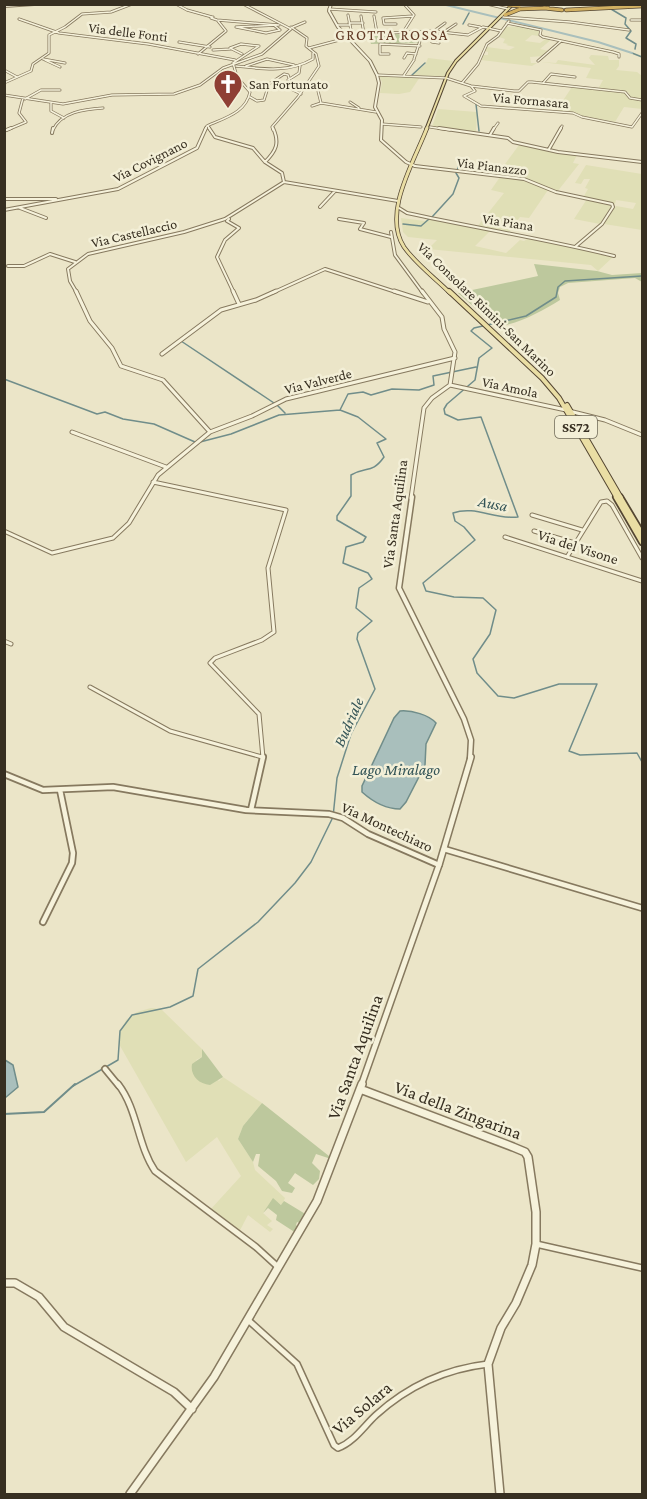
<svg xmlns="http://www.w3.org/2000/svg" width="647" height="1499" viewBox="0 0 647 1499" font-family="'Crimson Pro',serif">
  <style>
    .farmland { fill: #e0dfb6 }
    .green { fill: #bdc89d }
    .water { fill: #a9bfbc; stroke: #708d8a; stroke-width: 1.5 }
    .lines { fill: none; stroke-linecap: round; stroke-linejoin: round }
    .stream-far1 { stroke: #708d8a; stroke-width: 1.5 }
    .stream { stroke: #708d8a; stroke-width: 2 }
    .canal { stroke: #a9bfbc; stroke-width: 2 }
    .minor-far4-casing { stroke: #86795f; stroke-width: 3 }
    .minor-far3-casing { stroke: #86795f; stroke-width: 4 }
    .minor-far2-casing { stroke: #86795f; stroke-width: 5 }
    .minor-far1-casing { stroke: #86795f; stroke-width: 8 }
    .minor-casing { stroke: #86795f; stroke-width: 8 }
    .tertiary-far4-casing { stroke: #86795f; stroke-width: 4 }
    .tertiary-far3-casing { stroke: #86795f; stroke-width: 5 }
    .tertiary-far2-casing { stroke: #86795f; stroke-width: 7 }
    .tertiary-far1-casing { stroke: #86795f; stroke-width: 8 }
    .tertiary-casing { stroke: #86795f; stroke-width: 10 }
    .primary-far3-casing { stroke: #544632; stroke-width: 4 }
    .primary-far2-casing { stroke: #544632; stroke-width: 4.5 }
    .primary-far1-casing { stroke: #544632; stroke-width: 6 }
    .primary-casing { stroke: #544632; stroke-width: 8 }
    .motorway-casing { stroke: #544632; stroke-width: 4.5 }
    .minor-far4 { stroke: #f6f2db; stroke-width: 1.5 }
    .minor-far3 { stroke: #f6f2db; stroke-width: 2 }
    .minor-far2 { stroke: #f6f2db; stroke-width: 3 }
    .minor-far1 { stroke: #f6f2db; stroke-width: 4.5 }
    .minor { stroke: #f6f2db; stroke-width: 5 }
    .tertiary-far4 { stroke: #f6f2db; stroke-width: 2 }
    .tertiary-far3 { stroke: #f6f2db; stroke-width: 3 }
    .tertiary-far2 { stroke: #f6f2db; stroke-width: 4 }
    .tertiary-far1 { stroke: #f6f2db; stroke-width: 5 }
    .tertiary { stroke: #f6f2db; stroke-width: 7 }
    .primary-far3 { stroke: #eadea4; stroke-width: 2 }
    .primary-far2 { stroke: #eadea4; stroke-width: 3 }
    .primary-far1 { stroke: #eadea4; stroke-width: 4 }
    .primary { stroke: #eadea4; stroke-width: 4.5 }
    .motorway { stroke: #d2b061; stroke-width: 3 }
    .motorway-bridge-casing { stroke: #544632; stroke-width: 4.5; stroke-linecap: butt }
    .motorway-bridge { stroke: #d2b061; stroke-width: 3 }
    .labels { text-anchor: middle; stroke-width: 5; stroke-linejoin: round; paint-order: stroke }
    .far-street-label { font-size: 14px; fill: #372f21; stroke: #f3efd7 }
    .far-poi-label { font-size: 14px; fill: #372f21; stroke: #f3efd7; text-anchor: start }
    .shield { fill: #f3efd7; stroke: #6f6958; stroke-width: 1.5 }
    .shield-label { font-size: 14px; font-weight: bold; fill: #372f21 }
    .far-quarter-label { font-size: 15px; letter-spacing: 1.5px; fill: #603924; stroke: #f3efd7 }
    .street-label { font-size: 15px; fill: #372f21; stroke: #f3efd7 }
    .water-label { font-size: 16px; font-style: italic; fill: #325356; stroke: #f3efd7 }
    .near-street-label { font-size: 18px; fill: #372f21; stroke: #f3efd7 }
  </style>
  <rect width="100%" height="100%" fill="#ebe5c8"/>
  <path class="farmland" d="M523,26L542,32L538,36L532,35L525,41L540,43L547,38L552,39L540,49L549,51L543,56L530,57L531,63H537L532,66L481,60L482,55H488V52L484,51L487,47L509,50L515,47L506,45L508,44L503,43L505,39L499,37L506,27Z
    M591,55L608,56L609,60H619V66L616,70L637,72L642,76V99L631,98L628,92L598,89L603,80L586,78L591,68L541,62L556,63L558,60L595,65L589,58Z
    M428,58L453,61L444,77L412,75L425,65Z
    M379,76L388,75L420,77L410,92L399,94L380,93L382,82Z
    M572,87L626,93L628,98L642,100V109L624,107L615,122L556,111Z
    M438,109L477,112L476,133L432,127Z
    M519,145L577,155L573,163L579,164L557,192L528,179L497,175Z
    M586,165L642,174V230L604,224L616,206L633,209L636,203L616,200L615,204L609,203L612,205L600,224L574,219L587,199L584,196L588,189L585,188L590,179H584L581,184L575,183Z
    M500,177L527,180L548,190L529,218L520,217L508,233L477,227L504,193L491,190Z
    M401,218L425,221L429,218L490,231L475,246L506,253L520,240L524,241L530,237L613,257L598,271L591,265L428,249L437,240L408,237L403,232Z
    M151,1008L161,1009L202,1049V1057L196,1060L219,1081L223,1077L262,1103L243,1126L238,1139L253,1162L255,1170L285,1198L282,1205L273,1199L263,1213L272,1221L267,1225L273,1229L270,1232L248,1215L238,1234L210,1210L241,1176L217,1137L186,1162L119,1044L120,1032L126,1020L137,1012Z"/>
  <path class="green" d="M390,34L420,35L418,43L371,44L368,35Z
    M534,264L597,271L612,275L642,273V282L635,278L568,283L560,287L558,293L560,300C541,312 520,323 497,327L458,293L538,276Z
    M202,1049L223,1077L210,1085C198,1084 190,1075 192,1064L202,1057Z
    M262,1103L334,1160L316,1154L312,1163L320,1171L319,1179L313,1185L295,1173L288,1183L295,1188L292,1193L282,1191L276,1181L258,1166L260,1154H256L253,1162L238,1139L243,1126Z
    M273,1198L281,1205L284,1201L307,1215L302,1224L297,1222L296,1225L299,1228L296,1233L276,1220L277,1215L268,1208L263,1213Z"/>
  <path class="water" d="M400,711C412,710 429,715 436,723L426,744L425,765L406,802L400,809C386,809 372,801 362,792V786L394,718Z
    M5,1060L13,1065L18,1087L5,1098Z"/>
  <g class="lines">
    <path class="stream-far1" d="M611,9L626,18L625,24L631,31L626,38L636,44L635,49
      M463,24L469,13
      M632,53L642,57
      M412,75L425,63
      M476,104L479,131
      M457,171L460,160
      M432,217L453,194L459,178L456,173
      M403,224L421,226L429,219
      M642,276L565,281L558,287L556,297L526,316L474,328L471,331L492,348L479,358L475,380L447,404L444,409L445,414L458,420L481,417L518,517C495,520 475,505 453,513L455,521L464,527L475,540L423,583L426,591L454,597L483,598L496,610L490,634L473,659L477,673L498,696L514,698L559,684H597L569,751L580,755L637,753L642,762
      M181,341L277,405L285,413
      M4,379L97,414L105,412L123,419L154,424L195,442
      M200,442L231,434L279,415L340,410
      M73,1086L118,1060L120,1031L132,1015L170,1007L193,996L198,969L258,922L295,883L311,862L333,817L337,778L351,734L375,689L357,639L358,633L372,621L356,608L359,588L372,579L368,573L343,563L346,547L363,542L366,537L337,520V516L351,496V475C366,466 372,474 384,457L377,443L386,439L358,417L340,410L348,394L363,392L371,395L392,389L419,390L434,385L433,376L476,367"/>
    <path class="stream" d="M4,1114L44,1112L75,1084"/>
    <path class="canal" d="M442,4L598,42L632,53"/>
    <g class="minor-far4-casing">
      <path id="minor-far4" d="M176,4L187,10L212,17
        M487,4L508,9
        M329,9L376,12
        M348,15L352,35
        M361,16L364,34
        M374,16L377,33
        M213,17L211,18L217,20L279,25
        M503,17L570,22L629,30
        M19,19L59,33L148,44L235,60
        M631,20H642
        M349,23H363
        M507,23L541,30L540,35L543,37L613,52L619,54V57
        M396,24H384L383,18L413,16
        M337,25H350
        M469,25L480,27
        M275,26L280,30L266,33L236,27L279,25
        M293,27L305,22
        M434,31L445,23
        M444,32L456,24
        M402,34L414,15L404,4
        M415,34L429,32
        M427,34L444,36
        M345,35L432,31L468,35L483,27L501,31
        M436,35L432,42L439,43
        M179,42L210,47
        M309,48L347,38
        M213,50L230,49
        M198,54L226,31L218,21
        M389,54H380V44L420,46
        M404,58L407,53L416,54
        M43,59L65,63
        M414,59L422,35
        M45,60L60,67
        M538,61L561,41
        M236,66C263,69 289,73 313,59V53
        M246,66L267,59L294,65
        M4,70L17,77
        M377,75L446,78L471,86L514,91H519L528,82H532L625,92L630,98L642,100
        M404,75L414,60
        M288,80L299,73L300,66
        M4,83L31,71L33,64L49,53V35L65,27L82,14L111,12L132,4
        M462,83L478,64L487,44L498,36L509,21
        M543,83L551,74L575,77
        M305,86L317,87L321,103
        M471,86L475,91L464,96L481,106L573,113L582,117L632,127L642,113
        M4,95L63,104L112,95L174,94L200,85L223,68L262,54L291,29L243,4
        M250,97L257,101L264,100L269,84L284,74L288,75L293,90L301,94
        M25,99L41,90H60
        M350,102L359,108
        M51,103V111L64,118
        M312,106L321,103L376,112
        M382,124L421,127
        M208,126L210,130
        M430,127L450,130
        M7,130L26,122L19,113L23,98
        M53,130C61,112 85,109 103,108
        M205,130L207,126C224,118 246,113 250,92L237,77L233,63L259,46L241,44L230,48L242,54
        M273,130L272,127L298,97L319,66L316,54L306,46L307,38L291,27
        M493,130L498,123
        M560,130L562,126"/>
    </g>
    <g class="minor-far3-casing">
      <path id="minor-far3" d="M209,128L215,137L253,148L265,162
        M273,128C280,143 276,151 265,162L282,173L284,182
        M439,128L508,138L513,142L558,152L642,162
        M4,131L11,128
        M52,133L53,128
        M490,135L494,128
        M549,149L561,128
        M415,166L524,179L556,192L612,204L613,207L602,224L575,247
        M284,182L398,201
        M4,199H56
        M320,207L335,191
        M20,208L46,218
        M399,208L407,213C476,228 545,239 614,256
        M4,210L118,189L197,148L206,128
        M229,219L227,221L239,228L225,240L217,257L234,293
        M339,219L364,223L360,229L391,237
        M8,266H24L50,254L75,262
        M77,293L70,281L68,269L88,254L184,232L225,219L284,182
        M272,293L325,269L399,293"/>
    </g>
    <g class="minor-far2-casing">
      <path id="minor-far2" d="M76,291L90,321L112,348L121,366L163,380L210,432
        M233,291L239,304
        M394,291L428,302
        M162,354L221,310L256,300L276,291
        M569,411L605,420L642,435
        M72,432L166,467
        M153,482L286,510L268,568L274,632L262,640L215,658L210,663L259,714L263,758
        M532,515L582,530
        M4,531L52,553L113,538L129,523L158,475L210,432L252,416L286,399L455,358
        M534,531L575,543
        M505,537L642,581
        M567,557L601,502L607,501L612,505L642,558
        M4,641L11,644
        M90,687L170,731L262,757"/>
    </g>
    <g class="minor-far1-casing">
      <path id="minor-far1" d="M4,774L43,790L113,787L246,810L329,814L343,818L368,834L439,865
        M251,810L263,757
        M444,849L642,908
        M43,922L72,863L73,853L60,790
        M105,1069L119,1086"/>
    </g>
    <g class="minor-casing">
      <path id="minor" d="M118,1084C138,1110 137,1144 155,1171L256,1247L278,1267
        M536,1244L642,1268
        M248,1320L297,1364L334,1445L338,1448C354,1442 364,1426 376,1415C408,1386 445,1369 488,1364"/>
    </g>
    <g class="tertiary-far4-casing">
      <path id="tertiary-far4" d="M331,4L329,11L338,27L370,61L377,75L379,83L375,107L382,120L381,140L406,162L415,166
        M4,6L34,4
        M391,232L395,255L423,293"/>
    </g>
    <g class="tertiary-far3-casing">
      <path id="tertiary-far3" d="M450,385L566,410
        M411,498L424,408L432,398L450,385L455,352L444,329L442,317L422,291"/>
    </g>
    <g class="tertiary-far2-casing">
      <path id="tertiary-far2" d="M412,497L399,588L464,719L471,740L470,758"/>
    </g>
    <g class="tertiary-far1-casing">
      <path id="tertiary-far1" d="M361,1086L439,865L471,757"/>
    </g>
    <g class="tertiary-casing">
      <path id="tertiary" d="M360,1089L513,1147L525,1152L528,1157L536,1212V1244L532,1265L516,1303L501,1328L488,1364L500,1494
        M4,1283H15L39,1297L64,1327L174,1392L192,1409
        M130,1494L214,1377L317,1201L362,1084"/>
    </g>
    <g class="primary-far3-casing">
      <path id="primary-far3" d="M426,130L448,73L456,61L513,4"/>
    </g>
    <g class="primary-far2-casing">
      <path id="primary-far2" d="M427,128C414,162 382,213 404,247C416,264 435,278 450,293"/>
    </g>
    <g class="primary-far1-casing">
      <path id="primary-far1" d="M449,291L542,378L559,398L617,498
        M567,405L621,498"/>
    </g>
    <g class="primary-casing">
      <path id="primary" d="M616,497L642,542
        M620,497L642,534"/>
    </g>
    <g class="motorway-casing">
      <path id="motorway" d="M544,8L562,10
        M566,10L642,6
        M505,15L520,9L548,8"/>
    </g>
    <use href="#minor-far4" class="minor-far4"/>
    <use href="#minor-far3" class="minor-far3"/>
    <use href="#minor-far2" class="minor-far2"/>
    <use href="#minor-far1" class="minor-far1"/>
    <use href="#minor" class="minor"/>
    <use href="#tertiary-far4" class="tertiary-far4"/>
    <use href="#tertiary-far3" class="tertiary-far3"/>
    <use href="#tertiary-far2" class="tertiary-far2"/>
    <use href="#tertiary-far1" class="tertiary-far1"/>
    <use href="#tertiary" class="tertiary"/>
    <use href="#primary-far3" class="primary-far3"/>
    <use href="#primary-far2" class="primary-far2"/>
    <use href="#primary-far1" class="primary-far1"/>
    <use href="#primary" class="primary"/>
    <use href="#motorway" class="motorway"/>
    <g class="motorway-bridge-casing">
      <path id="motorway-bridge" d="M508,5L519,6"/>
    </g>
    <use href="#motorway-bridge" class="motorway-bridge"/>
  </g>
  <defs>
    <g id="church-pin" transform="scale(1.5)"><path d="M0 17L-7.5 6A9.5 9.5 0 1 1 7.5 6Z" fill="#8f3f34" stroke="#f3efd7"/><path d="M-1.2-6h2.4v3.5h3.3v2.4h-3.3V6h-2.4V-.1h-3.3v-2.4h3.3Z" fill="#fff"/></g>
  </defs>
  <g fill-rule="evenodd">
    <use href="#church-pin" x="228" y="84"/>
  </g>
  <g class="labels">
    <g class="far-street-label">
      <text transform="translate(128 32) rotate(7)" y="5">Via delle Fonti</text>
      <text transform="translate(531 100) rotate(5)" y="5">Via Fornasara</text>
      <text transform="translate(150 160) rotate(-27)" y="5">Via Covignano</text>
      <text transform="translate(492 166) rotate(7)" y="5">Via Pianazzo</text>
      <text transform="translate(508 222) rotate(9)" y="5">Via Piana</text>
      <text transform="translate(134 233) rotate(-13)" y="5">Via Castellaccio</text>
      <text transform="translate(487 309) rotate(44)" y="5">Via Consolare Rimini-San Marino</text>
      <text transform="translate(318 381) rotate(-14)" y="5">Via Valverde</text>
      <text transform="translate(510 387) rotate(12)" y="5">Via Amola</text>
    </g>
    <g class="far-poi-label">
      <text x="249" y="89">San Fortunato</text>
    </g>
    <rect class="shield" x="555" y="416" width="42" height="22" rx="4.5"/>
    <g class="shield-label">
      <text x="576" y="432">SS72</text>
    </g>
    <g class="far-quarter-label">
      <text x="392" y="40">GROTTA ROSSA</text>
    </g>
    <g class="street-label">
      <text transform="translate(395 514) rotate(-82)" y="5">Via Santa Aquilina</text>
      <text transform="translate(578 547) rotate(18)" y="5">Via del Visone</text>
      <text transform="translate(387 827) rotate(25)" y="5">Via Montechiaro</text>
    </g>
    <g class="water-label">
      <text transform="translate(493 503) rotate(11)" y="6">Ausa</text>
      <text transform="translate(348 722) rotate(-66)" y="6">Budriale</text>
      <text x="396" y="775">Lago Miralago</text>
    </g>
    <g class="near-street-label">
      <text transform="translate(355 1057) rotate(-70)" y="6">Via Santa Aquilina</text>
      <text transform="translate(458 1110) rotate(21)" y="6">Via della Zingarina</text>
      <text transform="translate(362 1408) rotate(-40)" y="6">Via Solara</text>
    </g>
  </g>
  <rect width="647" height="1499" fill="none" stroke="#372f21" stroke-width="12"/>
</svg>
